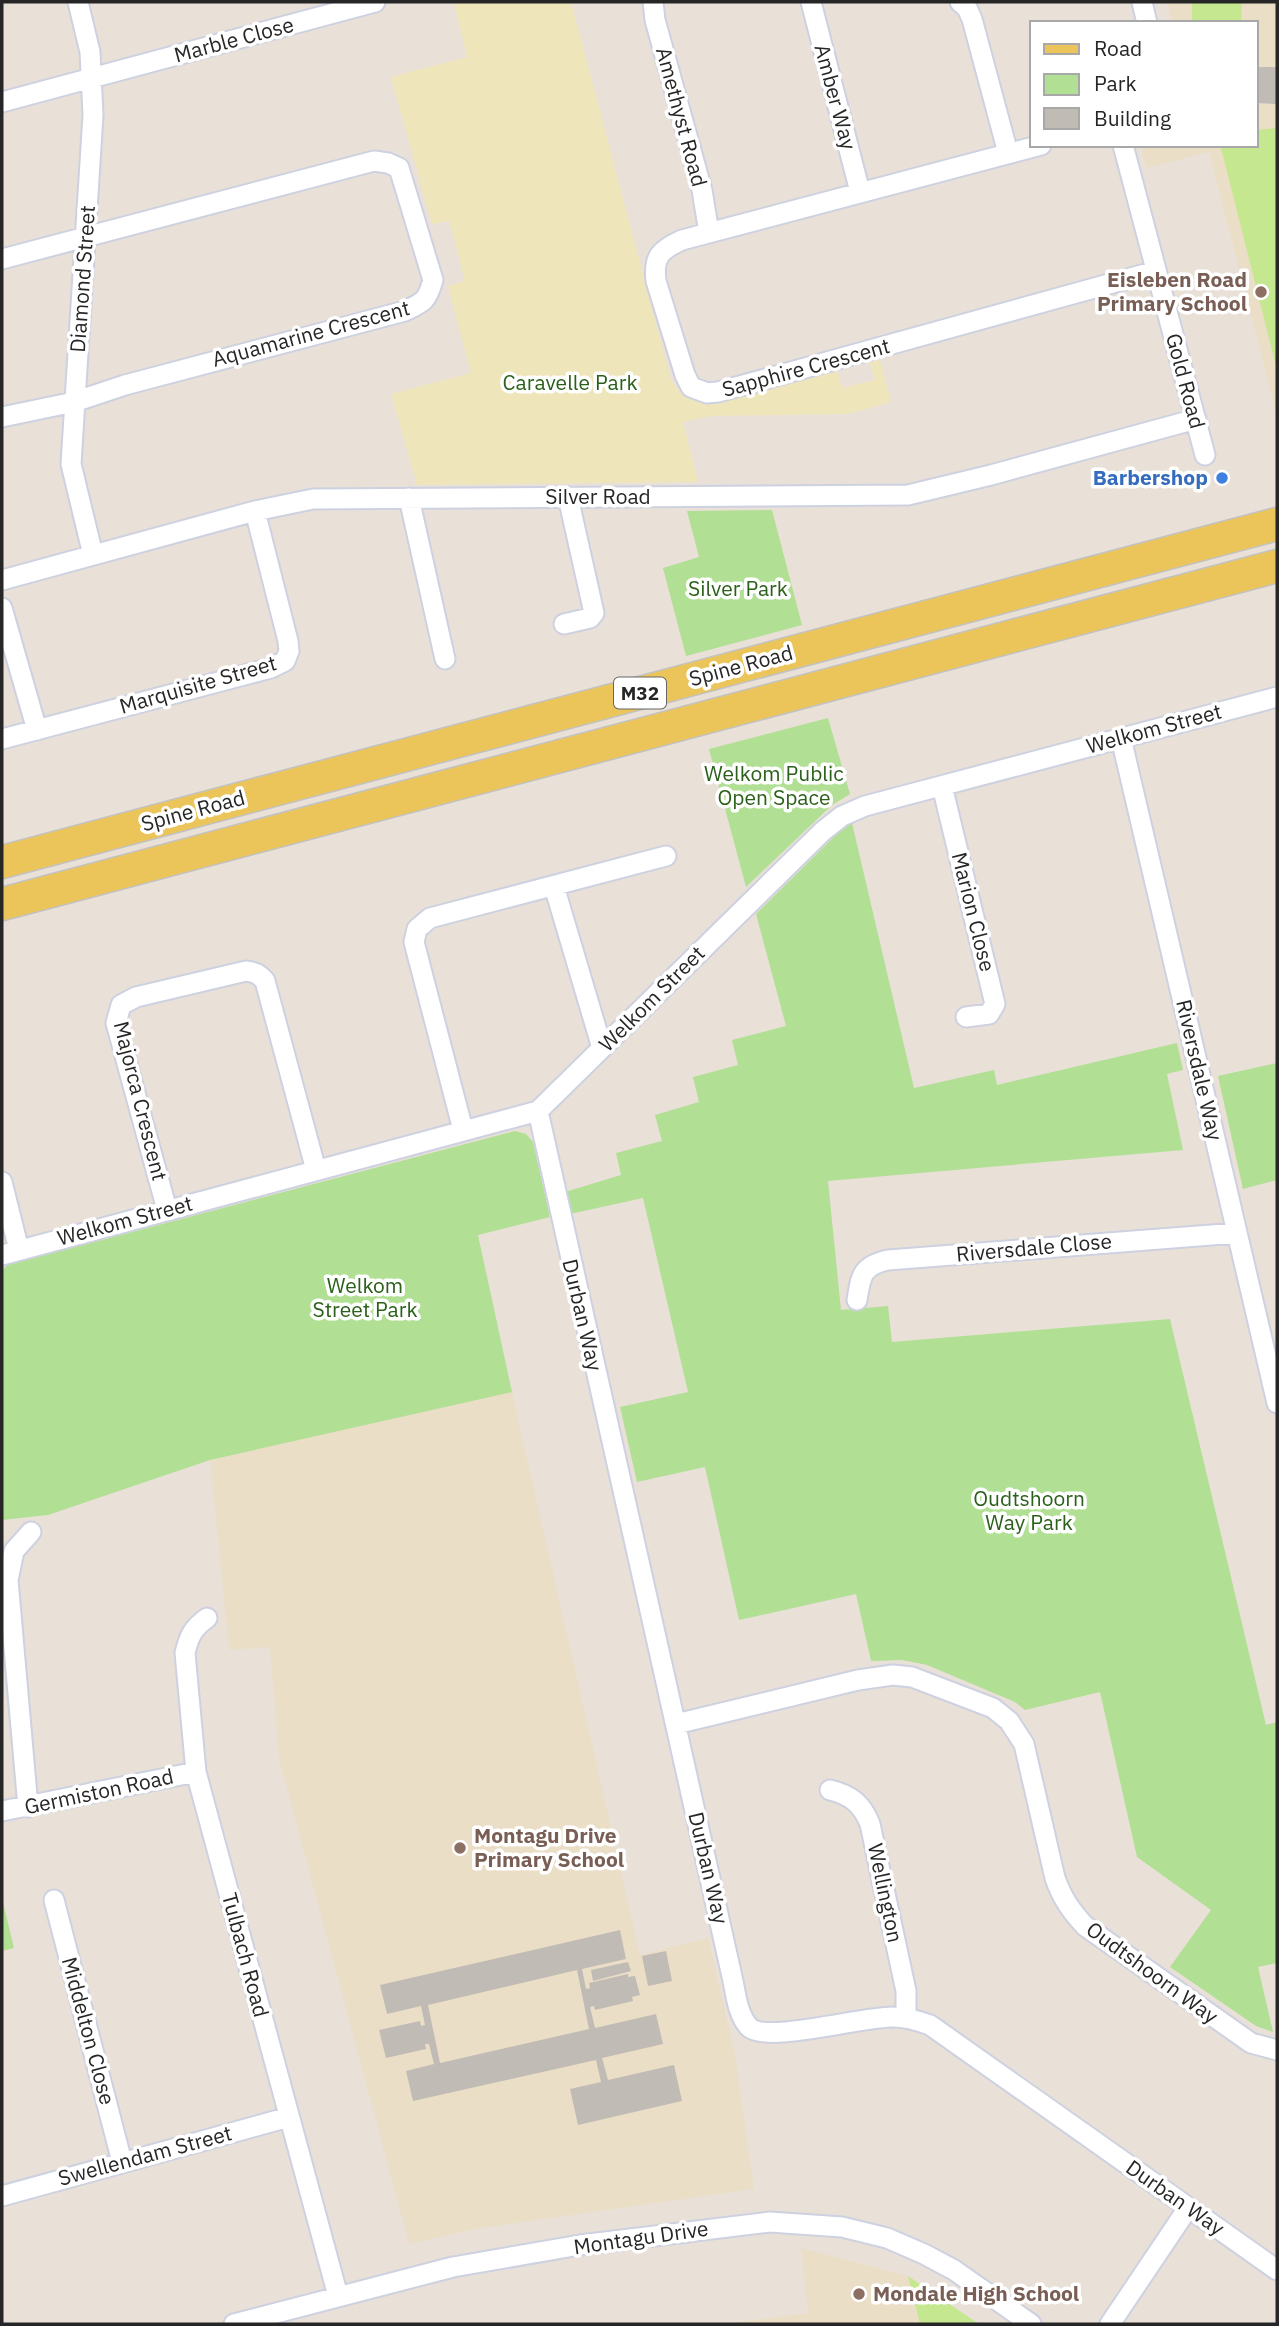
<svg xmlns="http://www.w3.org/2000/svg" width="1279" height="2326" viewBox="0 0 1279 2326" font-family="'IBM Plex Sans',sans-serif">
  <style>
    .education { fill: #ebdec7 }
    .green { fill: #b1df94 }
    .sand { fill: #efe5ba }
    .pitch { fill: #c5e790 }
    .building { fill: #c1bbb5; fill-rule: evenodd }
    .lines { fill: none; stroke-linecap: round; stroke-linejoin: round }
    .minor-casing { stroke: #cdd1e0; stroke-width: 23 }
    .primary-casing { stroke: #c2c2c2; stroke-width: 35 }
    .minor { stroke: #fff; stroke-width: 19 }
    .primary { stroke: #ecc55a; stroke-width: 32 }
    .education-dot { fill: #8d6e63; stroke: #fff; stroke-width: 2.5 }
    .shop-dot { fill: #3f7fe0; stroke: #fff; stroke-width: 2.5 }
    .labels { text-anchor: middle; stroke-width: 7; stroke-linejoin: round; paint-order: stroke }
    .shield { fill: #fff; stroke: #676767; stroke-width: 2 }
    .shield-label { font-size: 19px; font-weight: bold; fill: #262626 }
    .street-label { font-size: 21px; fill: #262626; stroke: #fff }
    .education-label { font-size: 21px; font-weight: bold; fill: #785e54; stroke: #fff; text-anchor: start }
    .park-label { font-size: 21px; fill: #2b601a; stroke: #fff }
    .shop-label { font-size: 21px; font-weight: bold; fill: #366cbe; stroke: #fff; text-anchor: end }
  </style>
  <rect width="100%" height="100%" fill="#e9e1d8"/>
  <path class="education" d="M1166,2H1277V416L1209,152L1146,168L1142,153L1145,145H1256V23H1172Z
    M512,1392L640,1955L708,1938L735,2054L754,2189L475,2229L409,2244L279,1759L270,1647L229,1650L210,1460Z
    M801,2248L908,2276L920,2324H725L808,2313Z"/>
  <path class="green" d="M772,510L802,625L686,656L663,568L699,557L687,511Z
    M828,718L850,794L832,805L746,887L709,749Z
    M852,823L914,1088L994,1070L997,1085L1177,1043L1183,1070L1167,1074L1183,1150L828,1181L841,1310L888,1306L892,1342L1170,1319L1266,1725L1277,1722V1963L1258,1967L1273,2032L1256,2026L1170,1967L1211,1910L1137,1857L1100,1692L1025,1710L1015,1702L927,1665L902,1660L871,1661L856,1594L739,1620L705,1467L637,1482L620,1407L688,1392L643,1198L570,1214L565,1192L621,1175L616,1153L662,1141L655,1115L699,1102L693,1077L738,1065L732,1040L786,1026L756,914L847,824Z
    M1277,1063V1180L1243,1189L1218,1076Z
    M515,1131L526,1134L533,1142L550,1217L478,1235L512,1392L210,1460L48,1515L2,1520V1271L7,1265Z
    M2,1898L14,1948L2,1951Z"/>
  <path class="sand" d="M454,2H571L671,380C682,396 696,403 716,404L837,371L842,388L875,380L870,362L880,360L891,402L847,414L710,416L683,422L698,482L417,485L391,394L471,373L448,286L465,281L449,221L432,224L391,77L467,57Z"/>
  <path class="pitch" d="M1192,2H1242L1241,23L1192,22Z
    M1277,128V370L1221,148L1227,145H1256V130Z
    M908,2276L979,2324H920Z"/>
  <path class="building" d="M1256,67H1277V104L1256,103Z
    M620,1930L626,1959L582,1969L586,1989L590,1988L589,1983L628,1974V1977L635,1976L640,1995L632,1997L633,2001L595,2010L594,2006L590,2007L595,2028L656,2014L663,2044L602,2058L608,2080L674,2065L682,2101L578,2125L570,2089L601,2082L596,2060L413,2101L406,2071L434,2064L429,2044H425L426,2049L386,2058L379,2030L420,2021L421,2026L425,2025L421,2006L387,2014L380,1985ZM577,1970L589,2029L440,2063L428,2005Z
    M666,1951L672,1981L648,1986L642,1956Z
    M628,1962L631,1971L593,1981L591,1970Z"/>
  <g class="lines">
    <g class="minor-casing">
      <path id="minor" d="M78,2L90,52L93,115L71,464L93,555
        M653,2L655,20L702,190L709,233
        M811,2L860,192
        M960,2L967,8L972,19L1008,153
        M1142,2L1147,23
        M2,102L375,2
        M1041,145L682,240C660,250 653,257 656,281L685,375L691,387L707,393L718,392L1156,271
        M1123,145L1205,455
        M2,259L374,161L388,163L399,168L433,280C427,301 424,302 405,311L125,385L74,402L2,417
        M409,498L445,659
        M2,580L255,511L313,499L908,495L991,475L1196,419
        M2,608L37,730
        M564,624L590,618L594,613L568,497
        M1121,738L1277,1403
        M2,739L271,668L285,661L289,651L288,641L255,511
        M942,786L995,1004L989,1014L966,1017
        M554,886L602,1048
        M538,1111L733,1981C736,1996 738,2015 749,2027C766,2044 865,2016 893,2017C906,2017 919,2021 930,2025L1277,2270
        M463,1130L414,942L417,929L430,918L666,856
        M2,1182L19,1250
        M167,1210L116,1023L121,1005L136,997L246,971C255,972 259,974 265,981L316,1170
        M2,1255L538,1111L823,831L842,816L865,806L1277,697
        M857,1300C861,1276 861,1266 888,1260L1237,1233
        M207,1618C193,1628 189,1636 185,1653L196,1772L338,2296
        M676,1724L858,1680L893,1675L912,1677L993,1708L1009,1721L1024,1744L1055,1878C1062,1898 1071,1911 1085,1926L1251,2043L1277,2050
        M830,1790C851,1795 862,1804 870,1824L906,1991V2018
        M28,1807L8,1580L14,1551L31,1532
        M2,1811L196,1772
        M54,1900L122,2162
        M2,2196L289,2117
        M234,2324L453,2267L580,2245L770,2222L842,2227L887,2238L924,2254L954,2270L1031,2324
        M1110,2324L1188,2208"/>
    </g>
    <g class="primary-casing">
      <path id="primary" d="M2,862L1277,524
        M2,904L1277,566"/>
    </g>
    <use href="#minor" class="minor"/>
    <use href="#primary" class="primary"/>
  </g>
  <g class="education-dot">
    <circle cx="1261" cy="292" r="7"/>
    <circle cx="460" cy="1848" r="7"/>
    <circle cx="859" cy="2294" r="7"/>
  </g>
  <circle class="shop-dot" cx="1222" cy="478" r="7"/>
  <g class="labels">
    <rect class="shield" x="614" y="677.5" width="52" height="31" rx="5"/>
    <g class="shield-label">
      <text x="640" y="700">M32</text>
    </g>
    <g class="street-label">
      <text transform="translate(234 40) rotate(-15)" y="7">Marble Close</text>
      <text transform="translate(835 97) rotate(75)" y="7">Amber Way</text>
      <text transform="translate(681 117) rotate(75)" y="7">Amethyst Road</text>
      <text transform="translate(83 279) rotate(-86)" y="7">Diamond Street</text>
      <text transform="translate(311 334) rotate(-15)" y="7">Aquamarine Crescent</text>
      <text transform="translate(806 368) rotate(-15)" y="7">Sapphire Crescent</text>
      <text transform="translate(1185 381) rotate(75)" y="7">Gold Road</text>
      <text x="598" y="504">Silver Road</text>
      <text transform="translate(741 666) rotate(-15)" y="7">Spine Road</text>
      <text transform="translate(198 685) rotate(-16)" y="7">Marquisite Street</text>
      <text transform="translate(1154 729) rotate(-15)" y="7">Welkom Street</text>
      <text transform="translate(193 811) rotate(-15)" y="7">Spine Road</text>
      <text transform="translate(973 912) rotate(76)" y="7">Marion Close</text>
      <text transform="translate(652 999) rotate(-45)" y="7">Welkom Street</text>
      <text transform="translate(1199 1070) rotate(77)" y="7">Riversdale Way</text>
      <text transform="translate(140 1101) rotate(76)" y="7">Majorca Crescent</text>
      <text transform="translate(125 1221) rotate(-15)" y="7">Welkom Street</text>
      <text transform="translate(1034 1248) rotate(-5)" y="7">Riversdale Close</text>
      <text transform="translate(582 1315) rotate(77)" y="7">Durban Way</text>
      <text transform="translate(99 1792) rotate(-12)" y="7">Germiston Road</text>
      <text transform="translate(708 1868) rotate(77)" y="7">Durban Way</text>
      <text transform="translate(885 1893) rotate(78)" y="7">Wellington</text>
      <text transform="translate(245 1955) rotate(75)" y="7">Tulbach Road</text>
      <text transform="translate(1152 1973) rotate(36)" y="7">Oudtshoorn Way</text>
      <text transform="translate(88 2031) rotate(75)" y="7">Middelton Close</text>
      <text transform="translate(145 2156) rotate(-15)" y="7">Swellendam Street</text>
      <text transform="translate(1175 2198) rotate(35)" y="7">Durban Way</text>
      <text transform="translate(641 2238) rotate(-8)" y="7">Montagu Drive</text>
    </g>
    <g class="education-label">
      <text x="1247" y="287" text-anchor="end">Eisleben Road<tspan x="1247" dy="24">Primary School</tspan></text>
      <text x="474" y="1843">Montagu Drive<tspan x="474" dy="24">Primary School</tspan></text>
      <text x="873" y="2301">Mondale High School</text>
    </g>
    <g class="park-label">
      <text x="570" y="390">Caravelle Park</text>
      <text x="738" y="596">Silver Park</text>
      <text x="774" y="781">Welkom Public<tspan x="774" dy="24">Open Space</tspan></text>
      <text x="365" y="1293">Welkom<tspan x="365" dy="24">Street Park</tspan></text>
      <text x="1029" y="1506">Oudtshoorn<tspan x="1029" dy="24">Way Park</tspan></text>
    </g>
    <g class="shop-label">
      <text x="1208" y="485">Barbershop</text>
    </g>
  </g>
  <rect width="1279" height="2326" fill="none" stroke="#262626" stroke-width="7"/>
  <rect x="1030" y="21" width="228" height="126" fill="#ffffff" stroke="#a8a8a8" stroke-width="2"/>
  <rect x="1044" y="44" width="35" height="10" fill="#ecc55a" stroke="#a8a8a8" stroke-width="2"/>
  <text x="1094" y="56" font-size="21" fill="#262626">Road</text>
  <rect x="1044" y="74" width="35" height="21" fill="#b1df94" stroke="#a8a8a8" stroke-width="2"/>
  <text x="1094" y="91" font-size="21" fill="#262626">Park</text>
  <rect x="1044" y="108" width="35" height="21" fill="#c1bbb5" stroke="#a8a8a8" stroke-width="2"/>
  <text x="1094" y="126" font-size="21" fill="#262626">Building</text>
</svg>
